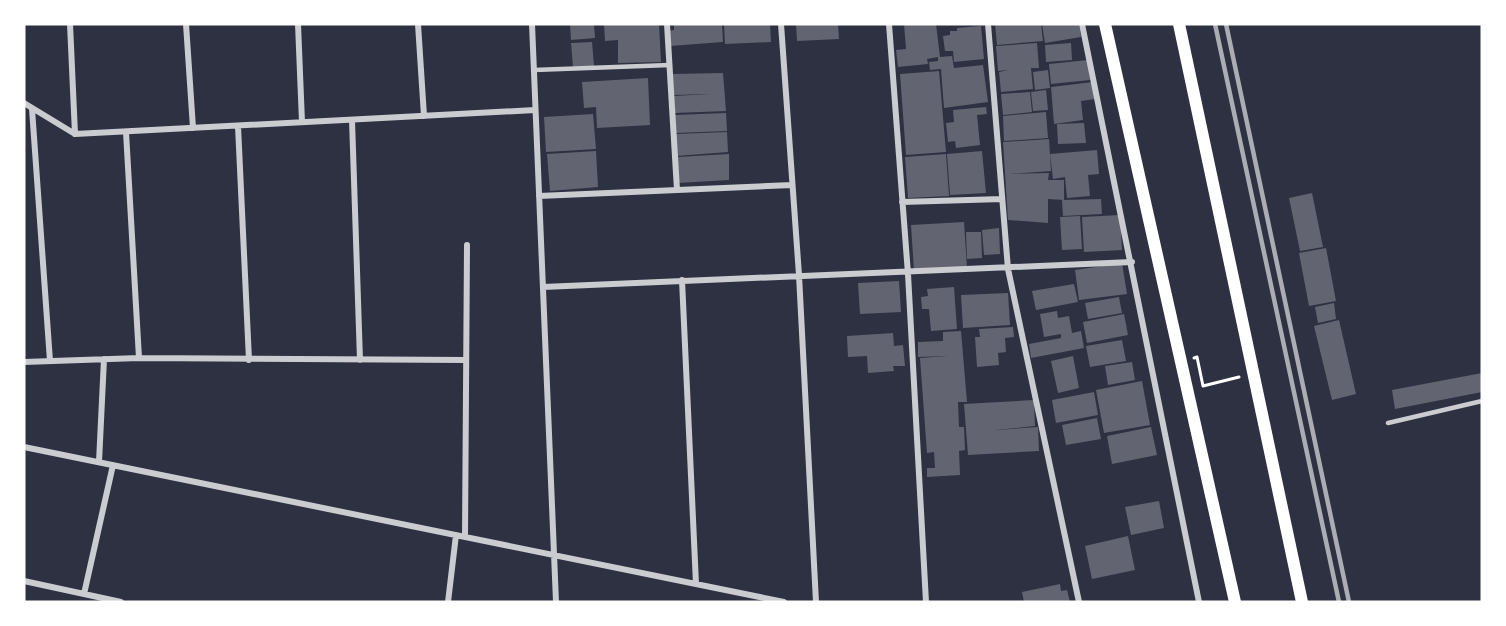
<svg xmlns="http://www.w3.org/2000/svg" width="1506" height="626" viewBox="0 0 1506 626" font-family="'Alegreya Sans',sans-serif">
  <style>
    .building { fill: #626471 }
    .lines { fill: none; stroke-linecap: round; stroke-linejoin: round }
    .path { stroke: #fff; stroke-width: 3 }
    .service { stroke: #caccd0; stroke-width: 4.5 }
    .minor { stroke: #caccd0; stroke-width: 6 }
    .secondary { stroke: #fff; stroke-width: 12 }
    .rail { stroke: #abadb3; stroke-width: 4.5 }
  </style>
  <rect width="100%" height="100%" fill="#2d3142"/>
  <path class="building" d="M570,24H594L595,38L571,40Z
    M604,24H659L661,62L618,63V40L605,41Z
    M674,24H722L723,42L670,46L669,31L674,30Z
    M724,24H770L771,42L725,44Z
    M796,24H838L839,39L797,41Z
    M904,24H936L940,57L952,56L954,68L983,65L988,102L944,108L941,69L930,70L929,62L938,61V57L927,59L928,64L898,67L896,50L906,49Z
    M995,24H1041L1043,41L997,45Z
    M1042,24H1079L1081,37L1045,43Z
    M981,26L984,59L954,62L953,51H945L943,36L950,35V31H957V28Z
    M592,42L594,66L573,67L571,43Z
    M1037,43L1039,68H1031L1033,89L1001,92L999,72L1008,70L998,71L996,46Z
    M1071,43L1072,60L1046,62L1045,45Z
    M1088,60L1090,80L1051,84L1049,64Z
    M1048,70L1050,88L1035,90L1033,72Z
    M939,71L946,152L906,155L900,74Z
    M723,73L726,111L675,113L674,96L709,94L673,95L672,74Z
    M648,78L650,125L597,128L596,107L584,108L582,82Z
    M1093,82L1095,99L1081,101L1083,120L1054,124L1051,87Z
    M1046,90L1048,110L1033,111L1031,92Z
    M1030,92L1032,112L1003,115L1001,94Z
    M986,107L987,114L977,115L980,145L956,148L955,141L948,142L946,123L954,122L953,110Z
    M1046,112L1048,138L1004,141L1003,116Z
    M726,113L727,131L676,133L675,115Z
    M593,114L596,149L546,152L544,117Z
    M1084,123L1086,143L1058,144L1057,124Z
    M727,132L728,152L676,156V134Z
    M1049,139L1051,171L1009,174L1049,173L1048,180H1064V200L1048,199V223L1008,220L1003,142Z
    M1097,150L1099,174L1088,175L1090,196L1067,198L1065,177L1053,179L1050,154Z
    M596,151L598,187L550,191L547,154Z
    M982,151L986,193L950,195L947,154Z
    M729,154V180L678,183L677,157Z
    M946,154L949,196L908,198L905,157Z
    M1312,193L1323,247L1300,251L1289,198Z
    M1101,199L1102,214L1063,216L1062,200Z
    M1120,215L1122,250L1084,252L1082,217Z
    M1080,216L1082,249L1062,250L1060,217Z
    M964,222L967,268L914,271L911,225Z
    M999,228L1000,254L984,255L982,230Z
    M966,232H981L982,258L967,259Z
    M1326,248L1336,301L1309,306L1299,253Z
    M1122,263L1127,294L1079,300L1075,270Z
    M899,281L901,312L860,314L858,283Z
    M1074,284L1078,302L1036,310L1032,291Z
    M954,287L957,329L931,331L929,309H922L921,297L928,296L927,289Z
    M1008,293L1010,325L963,328L961,295Z
    M1119,297L1122,313L1088,319L1085,303Z
    M1334,303L1336,319L1318,323L1315,307Z
    M1057,311L1058,318L1069,316L1072,333L1081,331L1084,348L1031,358L1029,344L1061,338V334L1044,337L1040,314Z
    M1124,314L1128,335L1087,343L1083,322Z
    M1339,320L1356,394L1332,400L1314,326Z
    M1013,327L1014,337L1005,338L1006,352L998,353L999,365L977,367L975,337H980L979,329Z
    M961,331L967,402H958L959,427H964L965,450L959,451L960,475L927,477V468H935L934,452L927,453L920,358L947,356L918,357V342L943,341V332Z
    M893,333L894,346L903,345L905,366H893L894,371L868,373L867,356L848,357L847,336Z
    M1122,340L1126,361L1090,367L1086,346Z
    M1073,356L1079,388L1058,393L1051,361Z
    M1132,362L1135,380L1108,385L1105,366Z
    M1482,373V392L1395,409L1392,390Z
    M1142,381L1150,425L1104,433L1096,390Z
    M1094,392L1098,415L1056,423L1052,400Z
    M1034,400L1035,426L996,430L1038,427L1039,451L968,455L964,404Z
    M1097,418L1101,439L1066,445L1062,425Z
    M1151,427L1157,455L1112,464L1107,436Z
    M1159,501L1164,528L1131,535L1125,507Z
    M1128,536L1135,570L1092,579L1085,546Z
    M1060,584L1061,591L1067,590L1070,602H1024L1022,592Z"/>
  <g class="lines">
    <path class="path" d="M1194,358L1197,357L1203,386L1239,377"/>
    <path class="service" d="M534,70L670,65
      M1388,423L1482,401"/>
    <path class="minor" d="M70,24L75,134
      M186,24L193,128
      M298,24L302,122
      M418,24L424,116
      M532,24L556,602
      M667,24L677,190
      M781,24L799,275L816,602
      M889,24L908,274L926,602
      M988,24L1008,269L1079,602
      M1082,24L1199,602
      M24,103L75,134L535,110
      M32,109L50,361
      M352,120L360,360
      M238,126L249,360
      M126,132L139,358
      M539,196L792,185
      M902,202L1002,199
      M682,280L696,584
      M543,287C739,277 936,272 1132,262
      M24,362L139,358L466,360
      M24,447L784,602
      M99,462L104,359
      M465,537L467,245
      M24,581L121,602
      M84,594L113,465
      M448,602L456,535"/>
    <path class="secondary" d="M1105,24L1235,602
      M1179,24L1302,602"/>
    <path class="rail" d="M1215,24L1339,602
      M1226,24L1349,602"/>
  </g>
  <rect width="1506" height="626" fill="none" stroke="#ffffff" stroke-width="51"/>
</svg>
